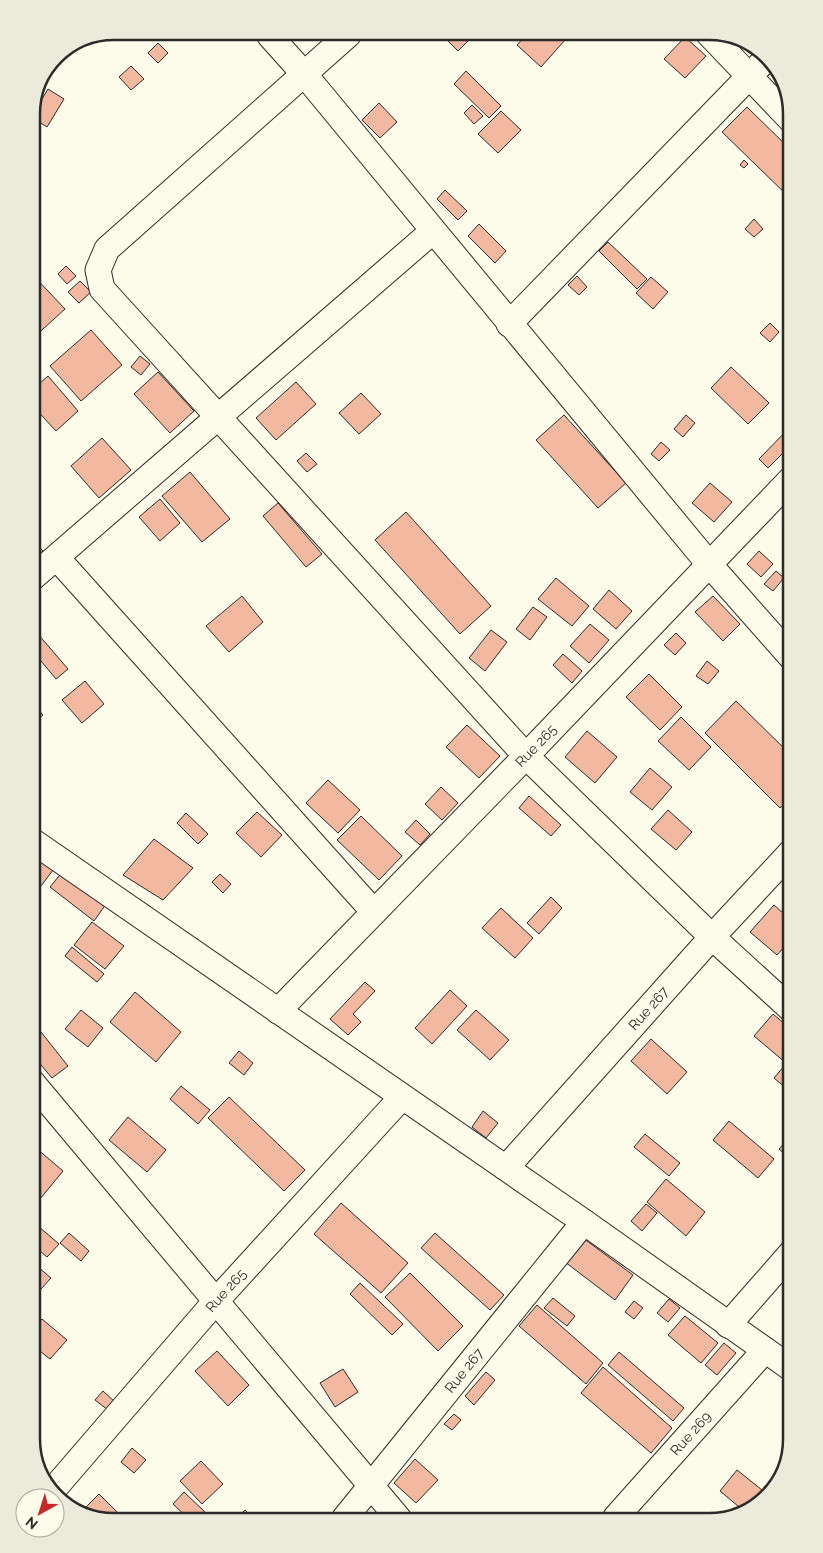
<svg xmlns="http://www.w3.org/2000/svg" width="823" height="1553" viewBox="0 0 823 1553" font-family="Raleway,sans-serif">
  <style>
    .building { fill: #f2b8a0; stroke: #2b2b2b }
    .lines { fill: none; stroke-linecap: round; stroke-linejoin: round }
    .minor-casing { stroke: #2b2b2b; stroke-width: 27 }
    .minor { stroke: #fdfbea; stroke-width: 25 }
    .labels { text-anchor: middle; stroke-width: 4; stroke-linejoin: round; paint-order: stroke }
    .street-label { font-size: 14px; fill: #2b2b2b; stroke: #fdfbea }
    .rim { fill: none; stroke: #2b2b2b; stroke-width: 2.5 }
  </style>
  <rect width="100%" height="100%" fill="#fdfbea"/>
  <path class="building" d="M528,33H557L565,40L541,67L517,45Z
    M441,34H465L470,39L458,51Z
    M685,37L706,56L685,78L664,59Z
    M158,43L168,53L158,63L148,53Z
    M56,56L60,61L50,69Z
    M131,66L144,79L131,90L119,77Z
    M466,71L501,106L489,118L454,84Z
    M784,80L785,82L787,93L779,84Z
    M48,89L64,99L47,127L31,117Z
    M379,103L397,122L380,138L362,120Z
    M472,105L483,116L474,124L464,113Z
    M747,107L792,151V200L722,132Z
    M501,111L521,130L498,153L478,134Z
    M744,160L748,164L744,168L740,165Z
    M445,190L467,211L458,220L437,199Z
    M754,219L763,229L754,237L745,229Z
    M479,224L506,251L495,263L468,236Z
    M31,227L37,233L31,238Z
    M608,242L647,279L637,289L599,251Z
    M66,266L76,276L67,284L58,274Z
    M31,273L65,309L31,340Z
    M577,276L587,287L579,295L568,285Z
    M651,277L668,292L653,309L636,293Z
    M80,281L91,292L79,303L68,292Z
    M770,323L779,332L770,342L760,333Z
    M91,330L122,365L81,401L50,366Z
    M140,356L150,364L141,375L131,367Z
    M731,367L769,403L748,424L711,388Z
    M158,372L194,411L170,433L134,394Z
    M48,376L78,411L56,431L31,404V391Z
    M296,382L316,404L276,440L256,418Z
    M361,393L381,414L359,434L339,413Z
    M564,415L626,483L598,508L536,440Z
    M686,415L695,423L683,437L674,429Z
    M792,425V444L768,468L759,459Z
    M102,438L131,470L99,498L71,466Z
    M661,442L670,450L659,461L651,454Z
    M306,453L317,464L307,472L297,461Z
    M190,472L230,519L202,542L162,496Z
    M710,483L732,502L714,522L692,503Z
    M160,499L180,523L160,541L139,517Z
    M278,503L322,554L306,567L263,516Z
    M406,512L491,606L460,634L375,540Z
    M789,513L792,515L791,530L782,521Z
    M31,538L43,551L31,561Z
    M759,551L773,564L761,577L747,564Z
    M776,571L784,578L773,591L764,584Z
    M556,578L589,606L572,626L538,599Z
    M609,590L632,611L616,629L593,609Z
    M242,596L263,622L229,652L206,626Z
    M713,596L740,624L723,641L695,612Z
    M533,607L547,617L530,640L516,629Z
    M590,624L609,640L589,663L570,646Z
    M31,626L68,669L56,679L31,649Z
    M491,630L507,642L485,671L469,658Z
    M676,633L686,643L675,655L664,645Z
    M563,654L582,671L572,683L553,665Z
    M707,661L719,671L708,684L696,676Z
    M649,674L682,707L660,730L626,697Z
    M85,681L104,704L82,723L62,700Z
    M31,701L43,715L31,726Z
    M736,701L792,756V796L780,808L705,733Z
    M681,717L711,747L689,770L658,741Z
    M467,725L500,756L479,778L446,747Z
    M587,731L617,757L595,783L565,757Z
    M650,768L672,787L652,810L630,792Z
    M328,780L360,810L338,833L306,803Z
    M441,787L458,803L442,820L425,804Z
    M529,796L561,825L551,836L519,808Z
    M668,810L692,832L676,850L651,829Z
    M257,812L282,835L261,857L236,833Z
    M186,813L208,834L198,844L177,823Z
    M361,816L402,856L379,880L337,840Z
    M416,820L430,834L420,845L405,832Z
    M154,839L193,868L163,900L123,875Z
    M31,854L53,870L41,886L31,879Z
    M63,871L106,904L94,921L50,887Z
    M220,874L231,884L223,893L212,882Z
    M551,897L562,908L539,934L527,923Z
    M774,905L792,921V938L777,955L750,932Z
    M501,908L533,938L515,958L482,928Z
    M92,922L124,946L105,969L74,945Z
    M72,947L104,974L97,982L65,956Z
    M365,982L375,991L353,1014L361,1022L348,1035L330,1019Z
    M450,990L467,1006L432,1044L415,1028Z
    M135,992L181,1032L156,1062L110,1022Z
    M81,1010L103,1028L88,1047L65,1029Z
    M476,1010L509,1040L490,1060L457,1030Z
    M773,1014L792,1030V1056L786,1063L754,1036Z
    M37,1027L68,1066L52,1078L31,1053V1031Z
    M651,1039L687,1072L667,1094L631,1061Z
    M239,1051L253,1063L244,1075L229,1063Z
    M785,1065L792,1070V1085L788,1090L774,1078Z
    M181,1086L210,1110L198,1124L170,1099Z
    M229,1097L305,1170L284,1191L208,1118Z
    M483,1111L498,1123L486,1138L472,1127Z
    M128,1117L166,1150L147,1172L109,1140Z
    M729,1121L774,1159L758,1178L713,1140Z
    M645,1134L680,1163L669,1176L634,1147Z
    M792,1135V1161L779,1149Z
    M36,1148L63,1171L31,1210V1153Z
    M666,1179L705,1212L686,1236L647,1202Z
    M341,1203L408,1263L381,1293L314,1234Z
    M646,1204L657,1213L642,1231L631,1221Z
    M31,1220L59,1244L47,1257L31,1243Z
    M69,1233L89,1251L81,1261L60,1243Z
    M435,1233L504,1295L490,1310L421,1248Z
    M583,1238L633,1275L615,1300L565,1262Z
    M31,1261L51,1278L31,1300Z
    M410,1273L463,1326L438,1351L385,1297Z
    M360,1283L403,1324L392,1335L350,1294Z
    M553,1298L575,1316L567,1326L544,1308Z
    M669,1299L680,1308L668,1322L657,1313Z
    M634,1301L643,1308L634,1319L625,1312Z
    M537,1305L603,1363L586,1384L519,1326Z
    M685,1316L718,1343L701,1363L668,1335Z
    M42,1319L67,1340L50,1359L31,1344V1331Z
    M724,1343L736,1353L717,1375L705,1365Z
    M217,1351L249,1385L228,1406L195,1371Z
    M619,1352L684,1408L673,1421L608,1365Z
    M603,1367L672,1428L651,1453L581,1393Z
    M343,1369L358,1392L335,1407L320,1383Z
    M486,1372L495,1380L474,1405L465,1396Z
    M103,1391L115,1402L108,1410L95,1400Z
    M454,1414L461,1420L452,1430L444,1424Z
    M132,1448L146,1460L134,1473L121,1462Z
    M415,1459L438,1480L416,1503L394,1483Z
    M201,1461L223,1484L202,1504L180,1481Z
    M737,1470L767,1494L745,1512L720,1491Z
    M184,1492L205,1512L197,1521H191L173,1504Z
    M99,1494L126,1521L109,1522L81,1512Z
    M245,1510L255,1520H234Z
    M443,1512L449,1518H437Z"/>
  <g class="lines">
    <g class="minor-casing">
      <g id="minor">
        <path d="M707,32L792,121"/>
        <path d="M348,35L107,249L98,270L102,289L526,756L712,937L792,1010"/>
        <path d="M270,36L305,75L709,564L792,658"/>
        <path d="M509,324L767,58"/>
        <path d="M57,558L374,912"/>
        <path d="M31,579L433,231"/>
        <path d="M31,840L584,1222L792,1369"/>
        <path id="s1" d="M278,1011L526,756L792,478"/>
        <path d="M31,1081L399,1519"/>
        <path id="s2" d="M506,1168L712,937L792,851"/>
        <path d="M728,1325L792,1252"/>
        <path id="s3" d="M53,1490L215,1302L402,1097"/>
        <path id="s4" d="M616,1517L765,1350"/>
        <path id="s5" d="M344,1519L584,1222"/>
      </g>
    </g>
    <use href="#minor" class="minor"/>
  </g>
  <g class="labels">
    <g class="street-label">
      <text dy="5" stroke="none"><textPath href="#s1" startOffset="370">Rue 265</textPath></text>
      <text dy="5" stroke="none"><textPath href="#s2" startOffset="214">Rue 267</textPath></text>
      <text dy="5" stroke="none"><textPath href="#s3" startOffset="264">Rue 265</textPath></text>
      <text dy="5" stroke="none"><textPath href="#s5" startOffset="191">Rue 267</textPath></text>
      <text dy="5" stroke="none"><textPath href="#s4" startOffset="112">Rue 269</textPath></text>
    </g>
  </g>
  <path d="M0 0H823V1553H0ZM114 40H709A74 74 0 0 1 783 114V1439A74 74 0 0 1 709 1513H114A74 74 0 0 1 40 1439V114A74 74 0 0 1 114 40Z" fill="#eceadb" fill-rule="evenodd"/>
  <path class="rim" d="M114 40H709A74 74 0 0 1 783 114V1439A74 74 0 0 1 709 1513H114A74 74 0 0 1 40 1439V114A74 74 0 0 1 114 40Z"/>
  <g transform="translate(40 1513) rotate(219)"><circle r="24" fill="#fdfbea" stroke="#a9a89e"/>
  <path d="M0-4L9 19L0 12L-9 19Z" fill="#c62828"/>
  <text y="-8" font-size="14" font-weight="bold" text-anchor="middle" fill="#2b2b2b">N</text>
  </g>
</svg>
